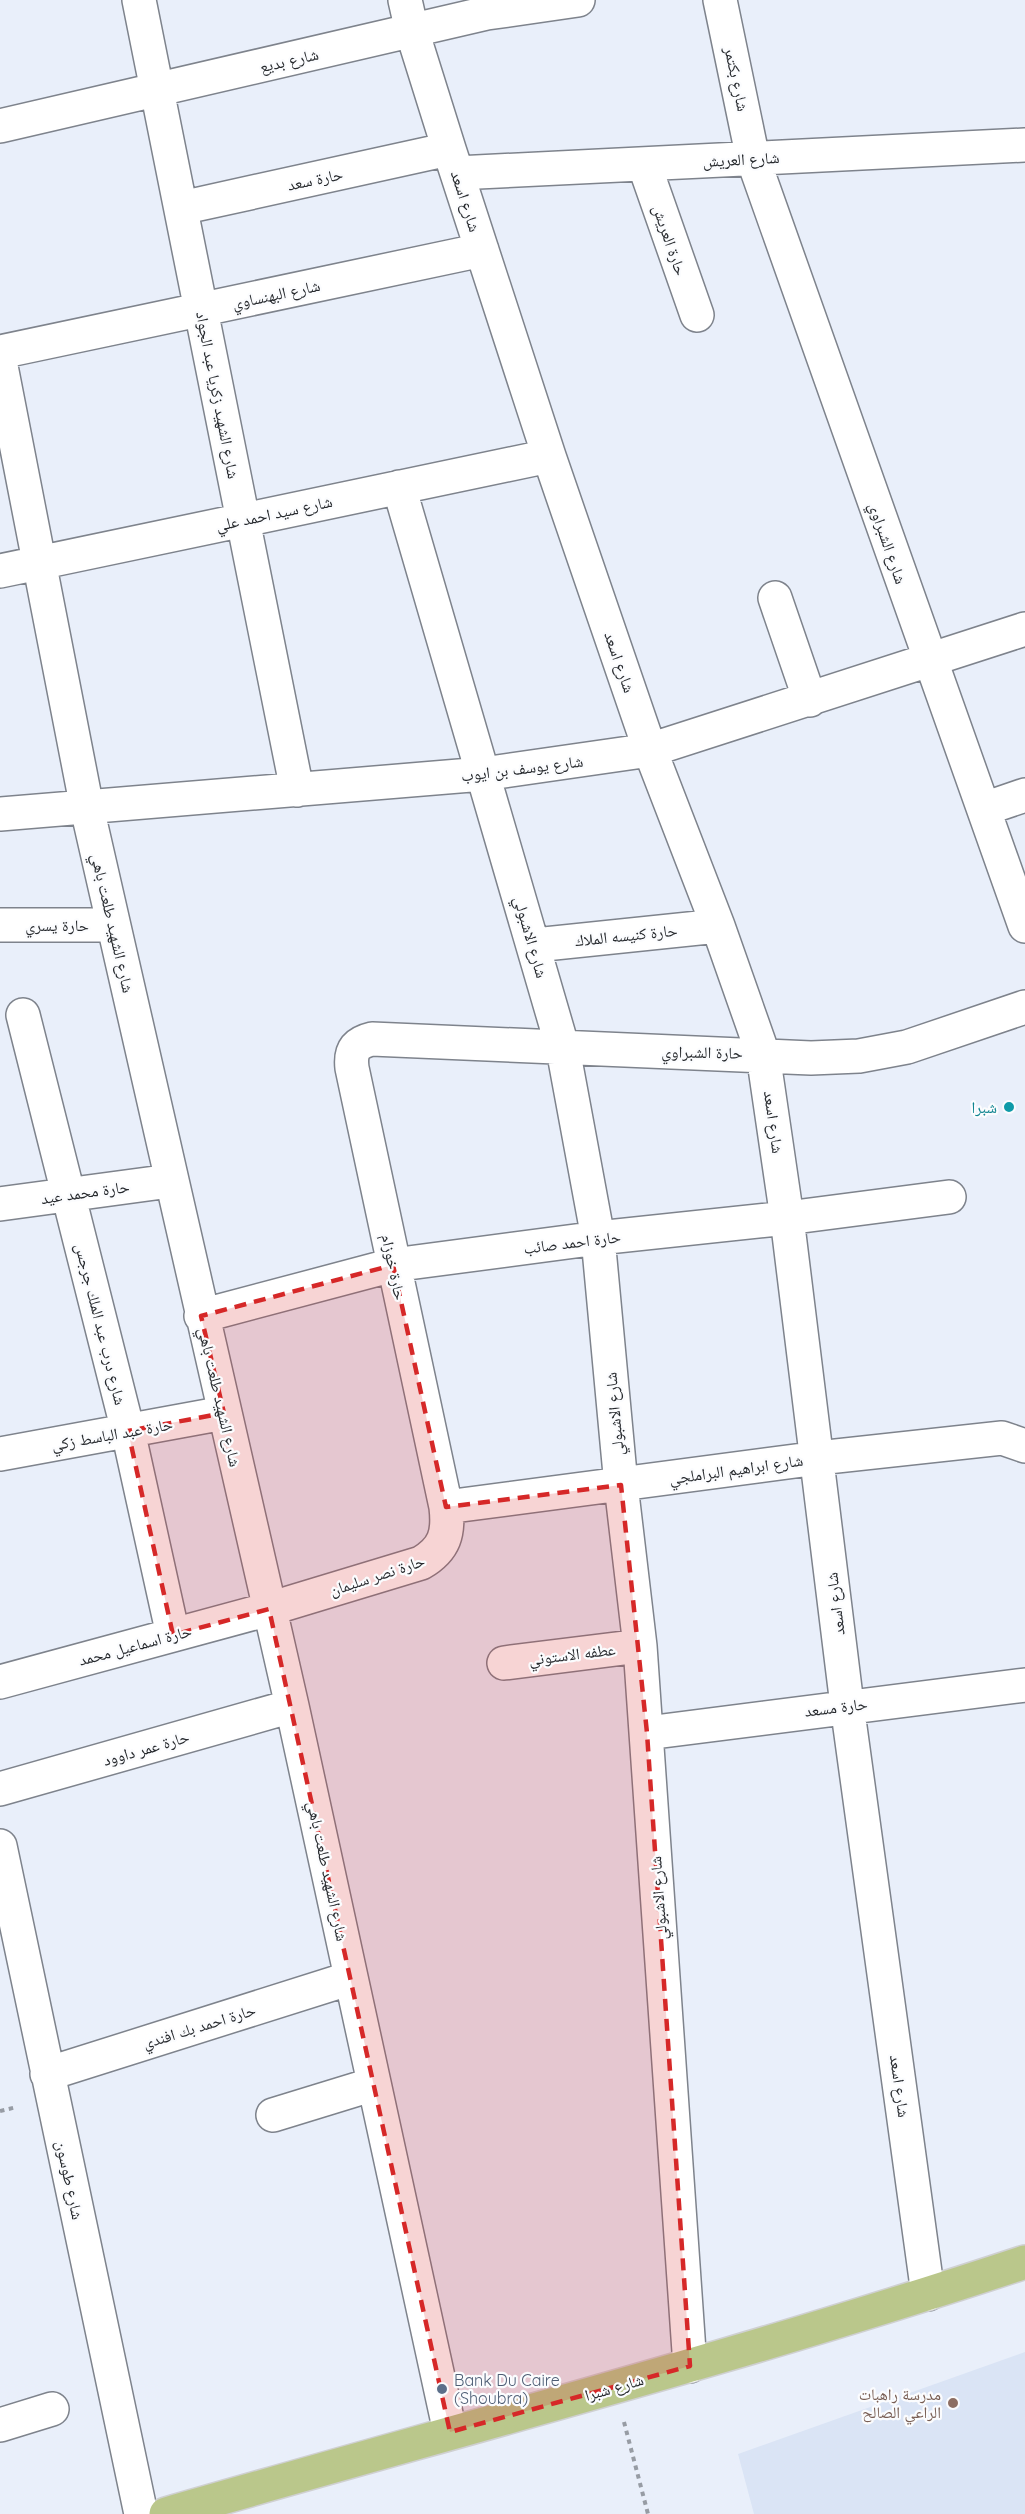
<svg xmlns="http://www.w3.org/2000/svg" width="1025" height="2514" viewBox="0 0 1025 2514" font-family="Quicksand,'Noto Naskh Arabic',sans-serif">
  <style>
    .built { fill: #dae4f5 }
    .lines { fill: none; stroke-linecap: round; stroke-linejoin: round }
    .minor-casing { stroke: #7e838c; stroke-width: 36 }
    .major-casing { stroke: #cfd0d1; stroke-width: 36 }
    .path { stroke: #979ca4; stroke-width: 4; stroke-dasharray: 4.5 4.5; stroke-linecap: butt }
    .minor { stroke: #fff; stroke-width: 33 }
    .major { stroke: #bac78b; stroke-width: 33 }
    .marked { fill: #d62828; fill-opacity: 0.2; stroke: #d62828; stroke-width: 4.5; stroke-dasharray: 12 8; stroke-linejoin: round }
    .culture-dot { fill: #0f9aa8; stroke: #fbfcfe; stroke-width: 2 }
    .service-dot { fill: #5c6f8a; stroke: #fbfcfe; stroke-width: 2 }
    .education-dot { fill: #8d6e63; stroke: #fbfcfe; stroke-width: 2 }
    .labels { text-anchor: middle; stroke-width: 4.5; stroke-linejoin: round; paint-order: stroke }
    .street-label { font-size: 16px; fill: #272a2e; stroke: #fbfcfe }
    .culture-label { font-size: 16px; fill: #0d838f; stroke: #fbfcfe; text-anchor: end }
    .service-label { font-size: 16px; fill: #4e5e75; stroke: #fbfcfe; text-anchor: start }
    .education-label { font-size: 16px; fill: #785e54; stroke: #fbfcfe; text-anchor: end }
  </style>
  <rect width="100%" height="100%" fill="#e9effa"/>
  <path class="built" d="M1025,2352V2514H754L738,2454Z"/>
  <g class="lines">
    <g class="minor-casing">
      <path id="minor" d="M139,0L297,790
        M405,0L412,31L449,149L549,456L650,750L718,926L763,1054L787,1218L847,1705L928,2294
        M720,0L753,159L1025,926
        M0,126L487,13L578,0
        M644,164L697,315
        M457,173L1025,145
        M181,208L449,149
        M0,352L482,250
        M0,361L87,808L292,1706L450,2432
        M399,487L563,1049L598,1238L621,1485L640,1646L690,2366
        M0,571L549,456
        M775,598L810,700
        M984,809L1025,795
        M0,814L483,774L650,750L1025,629
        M0,925H113
        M535,945L718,926
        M23,1015L128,1431L173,1635
        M0,1204L170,1181
        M201,1316L393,1265L598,1238L787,1218L949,1197
        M0,1454L224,1413
        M446,1507L818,1458L1002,1438L1025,1446
        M504,1663L640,1646
        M0,1682L269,1609L421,1563C445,1549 449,1533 446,1507L352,1068C350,1051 355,1043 372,1039L811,1058L859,1056L907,1047L1025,1007
        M647,1733L1025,1685
        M0,1789L292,1706
        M0,1846L141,2514
        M47,2074L351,1978
        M273,2115L374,2084
        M0,2425L52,2409"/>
    </g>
    <g class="major-casing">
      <path id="major" d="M166,2514C453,2431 742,2356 1025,2262"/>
    </g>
    <path class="path" d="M0,2111L17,2107
      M624,2422L648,2514"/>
    <use href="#minor" class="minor"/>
    <use href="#major" class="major"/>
  </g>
  <path class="marked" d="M393,1265L446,1507L621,1485L647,1733L690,2366L450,2432L269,1609L173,1635L128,1431L224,1413L201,1316Z"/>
  <circle class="culture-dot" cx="1009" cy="1107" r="6"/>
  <circle class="service-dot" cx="442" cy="2389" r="6"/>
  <circle class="education-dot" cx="953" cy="2403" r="6"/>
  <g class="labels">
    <g class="street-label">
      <text transform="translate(289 60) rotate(-13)" y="6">شارع بديع</text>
      <text transform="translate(737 79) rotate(78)" y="6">شارع بكتمر</text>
      <text transform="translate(741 159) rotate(-3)" y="6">شارع العريش</text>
      <text transform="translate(315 179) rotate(-12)" y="6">حارة سعد</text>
      <text transform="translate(466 201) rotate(72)" y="6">شارع اسعد</text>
      <text transform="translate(670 240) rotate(71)" y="6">حارة العريش</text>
      <text transform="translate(276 294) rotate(-12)" y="6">شارع البهنساوي</text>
      <text transform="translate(218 395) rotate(79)" y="6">شارع الشهيد زكريا عبد الجواد</text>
      <text transform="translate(274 513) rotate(-12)" y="6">شارع سيد احمد علي</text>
      <text transform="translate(888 543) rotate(71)" y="6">شارع الشبراوي</text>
      <text transform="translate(620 662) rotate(71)" y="6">شارع اسعد</text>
      <text transform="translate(522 768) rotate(-7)" y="6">شارع يوسف بن ايوب</text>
      <text transform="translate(113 923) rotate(77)" y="6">شارع الشهيد طلعت باهي</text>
      <text x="57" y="931">حارة يسري</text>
      <text transform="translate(626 935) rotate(-6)" y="6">حارة كنيسه الملاك</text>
      <text transform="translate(531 937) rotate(74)" y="6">شارع الاشبولي</text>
      <text transform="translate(702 1052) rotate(1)" y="6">حارة الشبراوي</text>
      <text transform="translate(774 1122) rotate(82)" y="6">شارع اسعد</text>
      <text transform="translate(85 1192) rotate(-8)" y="6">حارة محمد عيد</text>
      <text transform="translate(572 1242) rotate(-7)" y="6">حارة احمد صائب</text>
      <text transform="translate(394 1267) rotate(78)" y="6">حارة خوزام</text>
      <text transform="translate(101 1324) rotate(76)" y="6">شارع درب عبد الملك جرجس</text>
      <text transform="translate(220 1397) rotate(77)" y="6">شارع الشهيد طلعت باهي</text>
      <text transform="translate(614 1414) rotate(-95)" y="6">شارع الاشبولي</text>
      <text transform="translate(112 1434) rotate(-10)" y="6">حارة عبد الباسط زكي</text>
      <text transform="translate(736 1469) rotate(-8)" y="6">شارع ابراهيم البراملجي</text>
      <text transform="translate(377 1575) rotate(-18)" y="6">حارة نصر سليمان</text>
      <text transform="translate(835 1604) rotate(-97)" y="6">شارع اسعد</text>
      <text transform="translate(135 1645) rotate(-15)" y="6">حارة اسماعيل محمد</text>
      <text transform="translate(572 1654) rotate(-7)" y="6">عطفه الاستوني</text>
      <text transform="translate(836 1707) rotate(-7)" y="6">حارة مسعد</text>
      <text transform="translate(146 1748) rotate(-16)" y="6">حارة عمر داوود</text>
      <text transform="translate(328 1871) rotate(78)" y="6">شارع الشهيد طلعت باهي</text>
      <text transform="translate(658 1898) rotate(-94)" y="6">شارع الاشبولي</text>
      <text transform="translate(199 2026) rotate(-17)" y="6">حارة احمد بك افندي</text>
      <text transform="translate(900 2086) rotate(82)" y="6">شارع اسعد</text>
      <text transform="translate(70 2180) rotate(78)" y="6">شارع طوسون</text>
      <text transform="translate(614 2387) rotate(-16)" y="6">شارع شبرا</text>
    </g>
    <g class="culture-label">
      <text x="997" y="1113">شبرا</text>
    </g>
    <g class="service-label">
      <text x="454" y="2386">Bank Du Caire<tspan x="454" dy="18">(Shoubra)</tspan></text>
    </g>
    <g class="education-label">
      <text x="941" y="2400">مدرسة راهبات<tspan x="941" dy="18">الراعي الصالح</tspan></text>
    </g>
  </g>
</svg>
